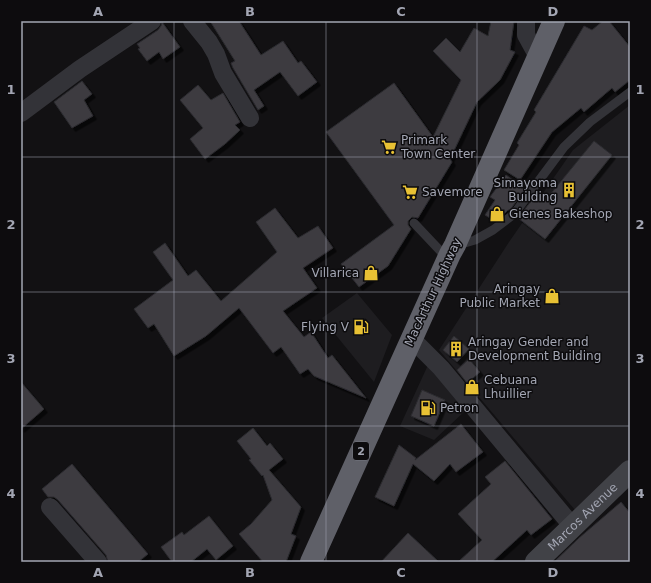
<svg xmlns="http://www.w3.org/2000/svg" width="651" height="583" viewBox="0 0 651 583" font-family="'DejaVu Sans',sans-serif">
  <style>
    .built { fill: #1e1d20 }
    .building { fill: #3c3b40; stroke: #2c2b2f; filter: url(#shadow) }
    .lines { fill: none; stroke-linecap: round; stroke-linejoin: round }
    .lane { stroke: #333338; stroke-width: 9 }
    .street { stroke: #333338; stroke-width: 18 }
    .secondary { stroke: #414247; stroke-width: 22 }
    .highway { stroke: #5f6068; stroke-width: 22 }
    .grid { fill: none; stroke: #a3a6b3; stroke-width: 1; stroke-opacity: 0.55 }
    .labels { text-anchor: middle; stroke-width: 3; stroke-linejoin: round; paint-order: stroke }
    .shield { fill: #0d0c0e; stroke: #767882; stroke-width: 1 }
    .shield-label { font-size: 11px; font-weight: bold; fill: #a3a6b3 }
    .poi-label { font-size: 12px; fill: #a3a6b3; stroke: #0d0c0e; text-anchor: start }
    .street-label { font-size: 12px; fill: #a3a6b3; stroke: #0d0c0e }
    .neatline { fill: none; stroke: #a3a6b3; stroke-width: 1.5 }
    .grid-label { font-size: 13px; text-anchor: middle; font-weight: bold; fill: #a3a6b3 }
  </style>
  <defs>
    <filter id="shadow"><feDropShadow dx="3.5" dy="3.5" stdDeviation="0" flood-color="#0009"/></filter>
  </defs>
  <rect width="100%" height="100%" fill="#121113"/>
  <path class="built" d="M630,105V460L575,510L439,350L509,242L573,150Z
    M357,293L392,335L374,382L322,318Z
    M428,365L465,411L434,440L400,426Z"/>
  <path class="building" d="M210,21H239L261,55L283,41L298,63L301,61L317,82L298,96L280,72L254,90L264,106L258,110L233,68L231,63L235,61Z
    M491,21H514L510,50L515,52L500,80L477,102L450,159L452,162L418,218L412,217L408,221V225L411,229L388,266L359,287L341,264L394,225L326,132L394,83L433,137L461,80L433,51L446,38L460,52L474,28L488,36Z
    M603,21H609L630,47V80L615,92L612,88L584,112L581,108L552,132L520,180L504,170L519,145L517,143L536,112L534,110L584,26L592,30Z
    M162,22L180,47L163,59L159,52L147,61L138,49L140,48L137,44L158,30L161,26Z
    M82,81L92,94L84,100L93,116L72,128L54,102Z
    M198,85L211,100L223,93L240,122L235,125L240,130L225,144L205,159L190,139L203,128L180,100Z
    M594,141L612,155L545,239L518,218L535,196L544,202Z
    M506,175L525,189L510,210H508L505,213L495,221L485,215L495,200L490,197Z
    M275,208L298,238L318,226L333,248L303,268L317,288L283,311L304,337L311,332L328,358L332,355L366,398L314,376L308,369L300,374L281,347L273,353L239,308L206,336L174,356L154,324L148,328L134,309L173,280L153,252L165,243L188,276L196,270L221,301L277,252L256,222Z
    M454,336L469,349L457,362L443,350Z
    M469,359L480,372L467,383L457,370Z
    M21,382L44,409L21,429Z
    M422,390L445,400L434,426L411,416Z
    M461,424L483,452L456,472L450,464L434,481L413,464L394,506L375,497L399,445L416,458L415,460Z
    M253,428L267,446L270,443L283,459L269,470L301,507L291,534L296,536L286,562H263L239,534L251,524L272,500L263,475L262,476L249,460L251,459L237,441Z
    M505,461L552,519L531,535L527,530L492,562H458L482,540L458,514L491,484L485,477Z
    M72,464L148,554L138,562H108L106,555L58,500L54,497H48L42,489Z
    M621,502L630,513V562H554L579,538Z
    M209,516L233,546L216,560L207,549L191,562H172L161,547L182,532L184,535Z
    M408,533L439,562H381Z"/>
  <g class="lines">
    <path class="lane" d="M414,223L447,258
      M458,245L475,240L493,230L514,214L564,147L590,122L630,92"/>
    <path class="street" d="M192,21L209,42L216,54L223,73L250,118
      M526,21V35L538,57
      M21,113L80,69L152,21
      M412,339L441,368L573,527
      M50,507L98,562"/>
    <path class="secondary" id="s1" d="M536,562L630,471"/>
    <path class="highway" d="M311,562L450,254L455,245L554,21"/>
  </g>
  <path class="grid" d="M174,21V562M326,21V562M477,21V562M21,157H630M21,292H630M21,426H630"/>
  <defs>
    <g id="supermarket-bare" transform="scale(1.2)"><path d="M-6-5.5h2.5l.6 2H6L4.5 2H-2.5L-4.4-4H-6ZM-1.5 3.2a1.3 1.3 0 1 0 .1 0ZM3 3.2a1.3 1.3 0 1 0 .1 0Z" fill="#e8c134" stroke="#0d0c0e" stroke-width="2.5" paint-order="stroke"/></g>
    <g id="building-bare" transform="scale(1.2)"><path d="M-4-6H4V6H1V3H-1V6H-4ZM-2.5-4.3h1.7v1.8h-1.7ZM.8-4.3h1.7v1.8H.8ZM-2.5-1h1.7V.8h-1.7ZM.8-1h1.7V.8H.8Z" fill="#e8c134" stroke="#0d0c0e" stroke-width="2.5" paint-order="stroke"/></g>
    <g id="shop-bare" transform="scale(1.2)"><path d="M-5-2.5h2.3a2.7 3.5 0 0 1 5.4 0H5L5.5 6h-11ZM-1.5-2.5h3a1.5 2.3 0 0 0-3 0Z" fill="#e8c134" stroke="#0d0c0e" stroke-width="2.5" paint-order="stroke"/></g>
    <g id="fuel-bare" transform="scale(1.2)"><path d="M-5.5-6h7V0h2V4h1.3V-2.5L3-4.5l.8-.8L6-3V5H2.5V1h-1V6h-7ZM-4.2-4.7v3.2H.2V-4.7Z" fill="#e8c134" stroke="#0d0c0e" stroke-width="2.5" paint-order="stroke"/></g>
  </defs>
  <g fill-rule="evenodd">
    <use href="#supermarket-bare" x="389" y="147"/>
    <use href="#building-bare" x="569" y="190"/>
    <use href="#supermarket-bare" x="410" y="192"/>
    <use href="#shop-bare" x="497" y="214"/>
    <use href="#shop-bare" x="371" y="273"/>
    <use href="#shop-bare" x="552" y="296"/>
    <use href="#fuel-bare" x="361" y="327"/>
    <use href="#building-bare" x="456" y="349"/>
    <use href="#shop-bare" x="472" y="387"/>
    <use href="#fuel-bare" x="428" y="408"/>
  </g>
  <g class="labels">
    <rect class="shield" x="353" y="442" width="16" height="18" rx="3"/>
    <g class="shield-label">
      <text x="361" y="455">2</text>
    </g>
    <g class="poi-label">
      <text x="401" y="144">Primark<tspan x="401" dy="14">Town Center</tspan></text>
      <text x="557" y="187" text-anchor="end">Simayoma<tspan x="557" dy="14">Building</tspan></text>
      <text x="422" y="196">Savemore</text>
      <text x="509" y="218">Gienes Bakeshop</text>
      <text x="359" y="277" text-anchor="end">Villarica</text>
      <text x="540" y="293" text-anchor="end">Aringay<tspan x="540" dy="14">Public Market</tspan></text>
      <text x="349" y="331" text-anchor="end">Flying V</text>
      <text x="468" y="346">Aringay Gender and<tspan x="468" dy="14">Development Building</tspan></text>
      <text x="484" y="384">Cebuana<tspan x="484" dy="14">Lhuillier</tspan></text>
      <text x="440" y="412">Petron</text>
    </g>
    <g class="street-label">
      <text transform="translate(433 292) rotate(-65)" y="4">MacArthur Highway</text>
      <text dy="4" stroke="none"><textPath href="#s1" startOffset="65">Marcos Avenue</textPath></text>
    </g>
  </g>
  <rect width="651" height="583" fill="none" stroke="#0d0c0e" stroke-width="44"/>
  <rect x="22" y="22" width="607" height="539" class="neatline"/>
  <g class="grid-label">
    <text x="98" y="16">A</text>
    <text x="250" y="16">B</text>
    <text x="401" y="16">C</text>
    <text x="553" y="16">D</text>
    <text x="11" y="94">1</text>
    <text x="640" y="94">1</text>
    <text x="11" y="229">2</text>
    <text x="640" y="229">2</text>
    <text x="11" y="363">3</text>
    <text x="640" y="363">3</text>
    <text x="11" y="498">4</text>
    <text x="640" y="498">4</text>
    <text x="98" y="577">A</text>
    <text x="250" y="577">B</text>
    <text x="401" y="577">C</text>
    <text x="553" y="577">D</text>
  </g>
</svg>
